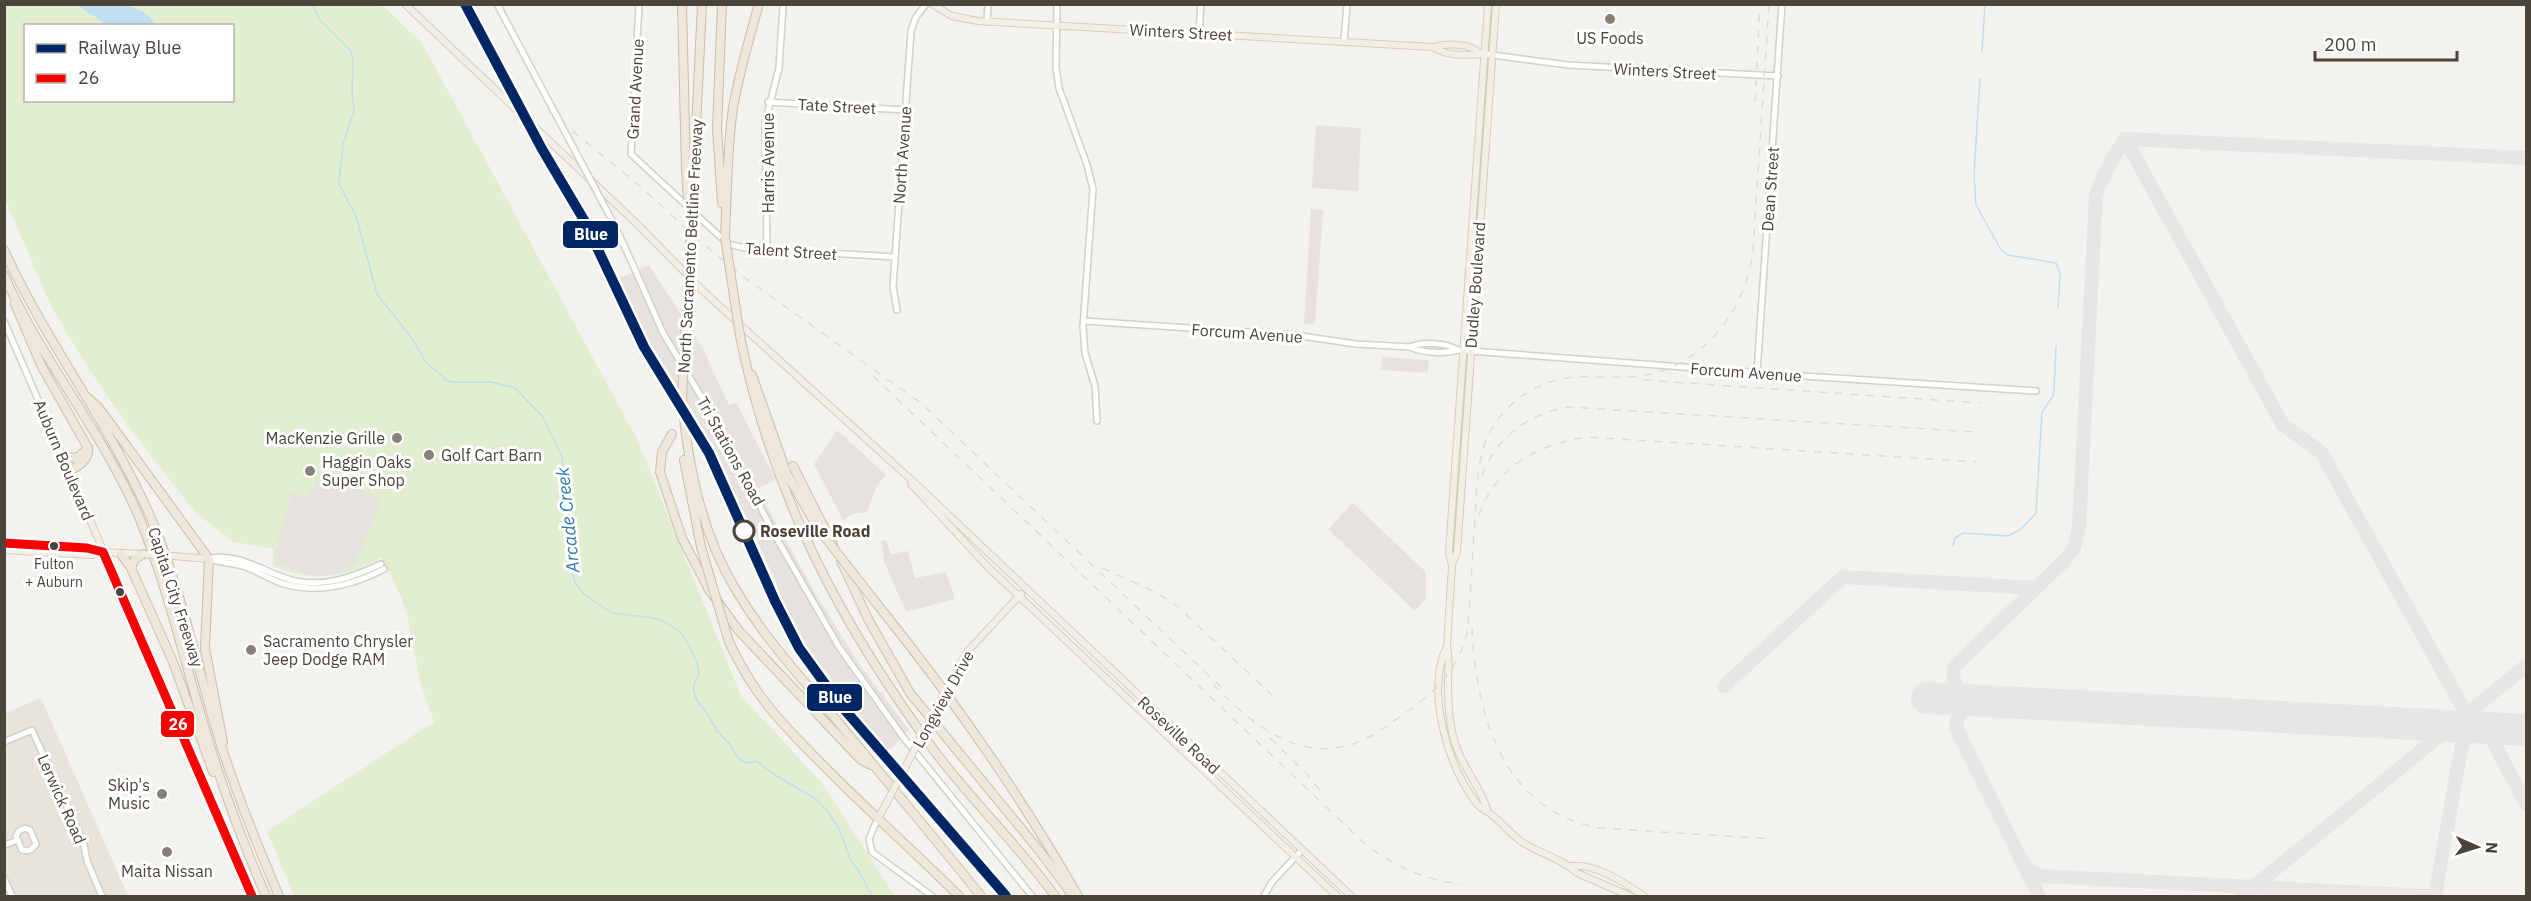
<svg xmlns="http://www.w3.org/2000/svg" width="2531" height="901" viewBox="0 0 2531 901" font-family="'IBM Plex Sans',sans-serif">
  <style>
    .residential { fill: #e7e4dc }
    .green { fill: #e1eecf; fill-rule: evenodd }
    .parking { fill: #e6e3df }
    .water { fill: #c0ddf1 }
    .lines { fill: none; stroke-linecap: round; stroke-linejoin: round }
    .stream { stroke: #c0ddf1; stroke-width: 1.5 }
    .taxiway { stroke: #e8e6e4; stroke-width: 14 }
    .runway { stroke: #e8e6e4; stroke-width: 32 }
    .minor-casing { stroke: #d2d0cb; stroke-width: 8 }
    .major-casing { stroke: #d6cebb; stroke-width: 8 }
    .highway-casing { stroke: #ccbfa9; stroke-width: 10 }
    .minor { stroke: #fdfdfc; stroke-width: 5 }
    .major { stroke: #f2efe6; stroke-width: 6 }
    .highway { stroke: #ede8db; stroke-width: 8 }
    .rail { stroke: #dbdbda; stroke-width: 1.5; stroke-dasharray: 8 8; stroke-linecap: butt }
    .minor-bridge-casing { stroke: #d2d0cb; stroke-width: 8; stroke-linecap: butt }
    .major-bridge-casing { stroke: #d6cebb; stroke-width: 8; stroke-linecap: butt }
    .highway-bridge-casing { stroke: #ccbfa9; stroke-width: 10; stroke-linecap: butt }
    .minor-bridge { stroke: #fdfdfc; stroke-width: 5 }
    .major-bridge { stroke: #f2efe6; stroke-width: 6 }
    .highway-bridge { stroke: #ede8db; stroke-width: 8 }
    .bus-1-casing { stroke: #fff; stroke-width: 14 }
    .bus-1 { stroke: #fa0000; stroke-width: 9 }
    .rail-1-casing { stroke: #fff; stroke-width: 15 }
    .rail-1 { stroke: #002666; stroke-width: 10 }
    .poi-dot { fill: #868178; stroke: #fff; stroke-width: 2 }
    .stop-dot { fill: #fff; stroke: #4b4439; stroke-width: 3 }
    .bus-dot { fill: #4b4439; stroke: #fff; stroke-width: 2 }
    .labels { text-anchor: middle; stroke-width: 6; stroke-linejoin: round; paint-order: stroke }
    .bus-label { font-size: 14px; fill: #4b4439; stroke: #fff }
    .street-label { font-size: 16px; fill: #4b4439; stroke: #fff }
    .poi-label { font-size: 16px; fill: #4b4439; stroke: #fff; text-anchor: start }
    .stop-label { font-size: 16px; font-weight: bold; fill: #4b4439; stroke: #fff; text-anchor: start }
    .water-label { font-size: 18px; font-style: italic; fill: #2e7ab2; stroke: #fff }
    .line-badge { stroke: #fff; stroke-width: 2 }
    .badge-label { font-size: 16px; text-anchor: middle; font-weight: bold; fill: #fff }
  </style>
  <rect width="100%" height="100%" fill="#f4f2ee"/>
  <path class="residential" d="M41,698L128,896H5V713Z"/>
  <path class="green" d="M4,5H382L422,43L637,439L741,696L821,782L895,896H294L267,831L434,722L420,681L408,619L402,599L382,557C346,579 312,582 273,566V549L233,542L194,511L126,423L87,366L52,308L5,199ZM26,26H232V100H26Z"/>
  <path class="parking" d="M1316,125L1361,128L1358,191L1312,188Z
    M1311,209L1323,210L1315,325L1304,324Z
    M649,265L702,347L729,405L736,402L776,480L757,489L817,596L860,665L909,730L888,752L840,696L797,635L774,589L778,587L737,496L726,482L705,441L642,338L615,280Z
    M1382,357L1429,360L1428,373L1381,370Z
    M837,430L886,475L877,485L867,512L852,514L843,520L814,464Z
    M323,471L382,499L355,564L338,573L321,576L304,574L275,563L278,555L275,553L292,492L307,498Z
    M1353,503L1426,572V599L1415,611L1328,529Z
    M886,540L891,554L908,551L915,578L946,572L955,599L906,612L884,561L881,541Z"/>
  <path class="water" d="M79,5C105,4 144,0 155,25H104C98,15 86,14 79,5Z"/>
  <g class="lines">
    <path class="stream" d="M312,4L320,20L351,51L353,62L352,93L354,111L343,144L339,184L356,216L377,294L413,340L425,361L445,379L451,382H491L515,388L543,417L562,457L569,520L567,540L575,583L584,594L612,613L654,618L669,624L681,633L688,644L697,662L699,674L694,684V692L697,701L707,713L717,731L730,744L738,758L746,763L757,761L775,775L816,799L828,812L839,829L851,861L859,871L872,896
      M1982,52L1985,4
      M1980,79L1974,175L1976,205L2001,250L2008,255L2056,263L2060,273L2058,308
      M1953,546L1955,538L1963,533L2008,536L2021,529L2036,513L2042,412L2053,396L2054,390L2056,346"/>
    <path class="taxiway" d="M2125,139L2283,425L2321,452L2467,715L2473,722L2486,728L2526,804
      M2125,139L2526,158
      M1724,686L1843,577L2036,588
      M1969,700C1959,690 1949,681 1955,666L2063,562L2074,548L2079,527L2096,194L2110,163L2125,139
      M1974,700L1958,717L1956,728L2039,896
      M2023,864L2030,871L2041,876L2427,896
      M2242,896L2526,666
      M2435,896L2462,744L2468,734L2484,728"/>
    <path class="runway" d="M1927,698L2526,730"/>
    <g class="minor-casing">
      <path id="minor" d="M639,4L631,154L728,244L745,248L895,257
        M1057,4L1056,68L1059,88L1087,165L1093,189L1083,327L1085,353L1095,386L1097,421
        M987,22L988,4
        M1199,33L1201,4
        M1344,41L1347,4
        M1485,54L1568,65L1778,76
        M768,102L905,110
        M767,250L765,123L779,68L783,6
        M633,265L663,333L710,411L777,539L839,647L903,737L1032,896
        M897,310L893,287L911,31L916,17L926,4
        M4,321L69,471
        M1084,321L1294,335L1356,344L1410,347C1422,353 1445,354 1458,350L1803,376L2036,391
        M1410,347C1422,341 1447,343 1458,350
        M1757,372L1782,4
        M211,558C243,553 265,574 295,581C327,587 353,577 381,564
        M209,559C221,563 234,563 246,567C259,572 271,580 284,584C318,594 354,585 384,569
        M4,742L32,730L84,845L87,861L102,896
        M877,820L869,839L872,852L932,896
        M25,828L30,830L36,844C32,850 29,852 22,850L16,836L19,831Z
        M4,845L18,840
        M4,878L12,896
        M1264,896L1272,882L1302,850"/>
    </g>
    <g class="major-casing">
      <path id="major" d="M405,4L638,225L703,291L917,485L1351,896
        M932,4L952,16L978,21L1433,47C1446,43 1471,43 1481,54
        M1433,47C1448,57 1468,55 1484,54
        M69,471L252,896
        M911,484L987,566L1337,896
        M4,543L87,548L103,552L143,554
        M4,550L92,555L102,552
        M173,556L209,559
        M1452,565L1457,552L1496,4
        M1446,648C1426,694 1448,766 1477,804C1480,808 1483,809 1488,812C1500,820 1509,833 1522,842C1537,852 1568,862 1577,873L1630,896
        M935,710L967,652L1021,594
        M1488,812C1482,788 1462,768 1454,740C1449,722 1448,703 1448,684C1448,671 1450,660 1447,647L1452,566L1449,552L1488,4
        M877,820L886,804
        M1572,866C1595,863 1625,883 1644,896"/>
    </g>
    <g class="highway-casing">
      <path id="highway" d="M682,4L686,170
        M722,4L717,129L722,203
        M694,170L702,4
        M725,237C727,194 727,150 733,108C739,73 749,39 759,4
        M4,250C45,340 106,419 147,509C178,577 193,651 214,722C231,781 255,840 279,896
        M4,275C41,360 103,432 139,517C167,585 183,656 204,726C221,784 242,841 266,896
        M15,304L42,367L88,448C89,460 79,466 69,471
        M740,336C772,494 840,624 936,753C973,802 1019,846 1055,896
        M752,375L787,474L817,527
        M682,396C686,450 695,501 716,551C743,614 790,665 834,717C883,777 933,836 981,896
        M88,398L99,408L209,559L205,648L223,742
        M672,434L662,452L660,472L682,538L709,590L739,631L861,760L871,765
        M63,457L77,458L87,449
        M684,460L701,547
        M793,466L833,545
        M121,554L131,568L173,662L213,772
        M841,561L868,619L910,693L1038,849L1073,896
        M131,568L135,559L144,554
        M877,604C952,697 1019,793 1078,896
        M729,642C755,697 781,723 823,765C867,810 915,852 959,896"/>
    </g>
    <use href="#minor" class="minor"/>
    <use href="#major" class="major"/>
    <use href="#highway" class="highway"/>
    <path class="rail" d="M1755,102L1760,4
      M548,111L641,187L701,242L741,275L922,404L1221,687
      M873,376L1365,844C1395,867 1425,880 1462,884
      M1643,380L1980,403
      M1482,475C1497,437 1528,414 1568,407L1977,432
      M1479,515C1495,467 1540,443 1588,437L1976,462
      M1102,568L1155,592L1177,606L1272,695
      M1472,628C1476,714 1502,811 1600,828L1773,839
      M1213,684C1252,725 1301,766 1361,741C1378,734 1392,722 1407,712C1436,691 1459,669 1467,633C1471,595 1472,557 1475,519C1477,489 1476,458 1491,430C1508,400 1541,379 1576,377C1597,376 1618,379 1640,376C1703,367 1746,311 1753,250L1769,4
      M1270,738L1307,774L1322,793"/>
    <g class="minor-bridge-casing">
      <path id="minor-bridge" d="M497,4L614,224L633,265"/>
    </g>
    <g class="major-bridge-casing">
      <path id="major-bridge" d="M144,554L173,556
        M886,804L935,710"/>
    </g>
    <g class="highway-bridge-casing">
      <path id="highway-bridge" d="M686,170L688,200
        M725,237L740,336
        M682,396L694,170
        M817,527L877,604
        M701,547L729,642"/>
    </g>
    <use href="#minor-bridge" class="minor-bridge"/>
    <use href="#major-bridge" class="major-bridge"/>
    <use href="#highway-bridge" class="highway-bridge"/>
    <g class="bus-1-casing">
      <path id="bus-1" d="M4,543L87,548L103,552
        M103,552L252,896"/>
    </g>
    <use href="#bus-1" class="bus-1"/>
    <g class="rail-1-casing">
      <path id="rail-1" d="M465,4L542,149L584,220L644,347L709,453L775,601L799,648L838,702L1006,896"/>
    </g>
    <use href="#rail-1" class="rail-1"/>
  </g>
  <g class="poi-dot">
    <circle cx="1610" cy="19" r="6"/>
    <circle cx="397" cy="438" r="6"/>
    <circle cx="429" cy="455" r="6"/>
    <circle cx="310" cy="471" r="6"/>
    <circle cx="251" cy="650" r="6"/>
    <circle cx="162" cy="794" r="6"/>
    <circle cx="167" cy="852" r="6"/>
  </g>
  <circle class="stop-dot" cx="744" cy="531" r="10"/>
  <g class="bus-dot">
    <circle cx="54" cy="546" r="5"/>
    <circle cx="120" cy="592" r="5"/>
  </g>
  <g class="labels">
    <g class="bus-label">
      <text x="54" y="569">Fulton<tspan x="54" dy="18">+ Auburn</tspan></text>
    </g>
    <g class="street-label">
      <text transform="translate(1181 32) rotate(3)" y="6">Winters Street</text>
      <text transform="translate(1665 71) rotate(3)" y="6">Winters Street</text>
      <text transform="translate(635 89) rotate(-87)" y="6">Grand Avenue</text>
      <text transform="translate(837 106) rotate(3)" y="6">Tate Street</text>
      <text transform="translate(902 155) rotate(-86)" y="6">North Avenue</text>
      <text transform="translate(768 163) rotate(-90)" y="6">Harris Avenue</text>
      <text transform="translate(1770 189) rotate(-86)" y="6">Dean Street</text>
      <text transform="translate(690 246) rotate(-87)" y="6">North Sacramento Beltline Freeway</text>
      <text transform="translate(791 251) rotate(4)" y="6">Talent Street</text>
      <text transform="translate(1475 285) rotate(-86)" y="6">Dudley Boulevard</text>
      <text transform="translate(1247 333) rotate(4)" y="6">Forcum Avenue</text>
      <text transform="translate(1746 372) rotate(4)" y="6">Forcum Avenue</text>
      <text transform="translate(731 451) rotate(61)" y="6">Tri Stations Road</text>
      <text transform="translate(64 460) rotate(67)" y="6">Auburn Boulevard</text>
      <text transform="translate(176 597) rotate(72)" y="6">Capital City Freeway</text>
      <text transform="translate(943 699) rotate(-61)" y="6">Longview Drive</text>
      <text transform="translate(1179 735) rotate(43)" y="6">Roseville Road</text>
      <text transform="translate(62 799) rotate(66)" y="6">Lerwick Road</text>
    </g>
    <g class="poi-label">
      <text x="1610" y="44" text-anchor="middle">US Foods</text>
      <text x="385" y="444" text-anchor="end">MacKenzie Grille</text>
      <text x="441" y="461">Golf Cart Barn</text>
      <text x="322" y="468">Haggin Oaks<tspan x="322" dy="18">Super Shop</tspan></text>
      <text x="263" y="647">Sacramento Chrysler<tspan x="263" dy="18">Jeep Dodge RAM</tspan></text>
      <text x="150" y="791" text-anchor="end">Skip's<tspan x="150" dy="18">Music</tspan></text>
      <text x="167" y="877" text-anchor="middle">Maita Nissan</text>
    </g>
    <g class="stop-label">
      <text x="760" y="537">Roseville Road</text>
    </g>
    <g class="water-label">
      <text transform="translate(568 520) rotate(-96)" y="6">Arcade Creek</text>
    </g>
  </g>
  <g class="line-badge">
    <rect x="562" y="220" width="57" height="29" rx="6" fill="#002666"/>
    <rect x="806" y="683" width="57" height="29" rx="6" fill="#002666"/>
    <rect x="160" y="710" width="35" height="28" rx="6" fill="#fa0000"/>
  </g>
  <g class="badge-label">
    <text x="591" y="240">Blue</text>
    <text x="835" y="703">Blue</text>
    <text x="178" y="730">26</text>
  </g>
  <rect width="2531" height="901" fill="none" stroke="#4b4439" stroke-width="12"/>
  <rect x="24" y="24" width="210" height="78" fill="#ffffff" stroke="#b7b4b0" stroke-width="1.5"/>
  <rect x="36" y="44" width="30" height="9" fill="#002666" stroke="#b7b4b0" stroke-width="1.5"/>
  <text x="78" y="54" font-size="18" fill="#4b4439">Railway Blue</text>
  <rect x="36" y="74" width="30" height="9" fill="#fa0000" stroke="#b7b4b0" stroke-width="1.5"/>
  <text x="78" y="84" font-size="18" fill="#4b4439">26</text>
  <g transform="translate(2477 847) rotate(93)" stroke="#ffffff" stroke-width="4.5" paint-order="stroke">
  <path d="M0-4.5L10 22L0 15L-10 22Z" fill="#4b4439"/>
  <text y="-9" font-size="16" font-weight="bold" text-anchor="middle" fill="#4b4439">N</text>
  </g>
  <path d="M2315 51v9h142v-9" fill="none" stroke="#4b4439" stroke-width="3"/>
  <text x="2324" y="51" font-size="18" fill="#4b4439" stroke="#ffffff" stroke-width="4.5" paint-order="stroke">200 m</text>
</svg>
